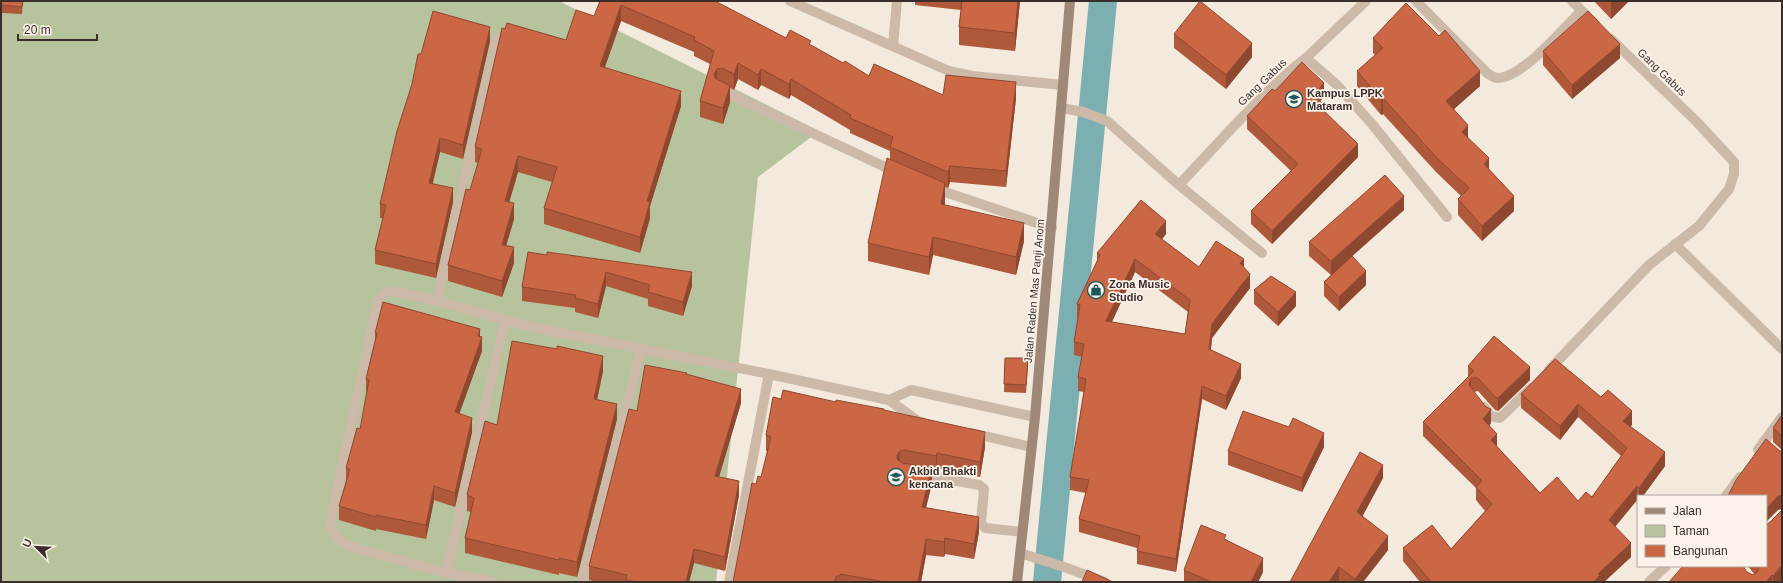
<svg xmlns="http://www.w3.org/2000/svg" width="1783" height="583" viewBox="0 0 1783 583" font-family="Arial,sans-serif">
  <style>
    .green { fill: #b6c39c }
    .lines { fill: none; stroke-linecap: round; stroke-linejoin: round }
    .canal { stroke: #7bafb2; stroke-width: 28 }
    .lane { stroke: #ccb9a8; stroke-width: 10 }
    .street { stroke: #ccb9a8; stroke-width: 10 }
    .secondary { stroke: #a08879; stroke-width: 10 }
    .wall { fill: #af593a; fill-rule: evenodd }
    .shaded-wall { fill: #8e4830 }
    .building { fill: #cb6744; stroke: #8e4830; fill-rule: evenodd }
    .labels { text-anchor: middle; stroke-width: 3.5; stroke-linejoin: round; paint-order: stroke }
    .street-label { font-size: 11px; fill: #392e29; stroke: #fbf3ea }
    .poi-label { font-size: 11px; font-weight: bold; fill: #392e29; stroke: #fbf3ea; text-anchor: start }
  </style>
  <rect width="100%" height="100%" fill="#f3e9dd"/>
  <path class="green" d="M1,1H559L819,131L758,177L716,582H1Z"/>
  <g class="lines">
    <path class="canal" d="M1047,582L1103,1"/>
    <path class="lane" d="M1675,244L1782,349
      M919,474L979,485L984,489L981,523L985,528L1022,532"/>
    <path class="street" d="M790,1L949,71L972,76L1063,85
      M1416,1L1487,73C1490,75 1494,78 1498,78C1522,78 1564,28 1581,11
      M1572,1L1595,24
      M893,46L897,1
      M1306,58L1337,85L1372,124L1447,217
      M720,90L898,173
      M1062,108L1083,112L1107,121L1179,185L1262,253
      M1179,185L1231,129L1266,93L1290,71L1306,58L1366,1
      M933,188L1052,228
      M437,301L497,38
      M1549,370L1649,265L1699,226L1729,189L1734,174V162L1696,121L1611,39
      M889,400L911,390L1035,417
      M1484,407L1491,416L1500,418L1531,388
      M972,433L1031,447
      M1758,450L1782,417
      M1726,496L1740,477
      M1020,553L1064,567L1105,582
      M446,573L505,320
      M493,582L446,573L349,546C338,541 334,535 330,523L378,300C382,294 385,292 393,291L437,301L532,327L769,374L889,400L918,421L922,422
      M582,582L641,349
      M729,582L769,374
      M1649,582L1666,566"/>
    <path class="secondary" d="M1017,582L1035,417L1070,1"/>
  </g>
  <path class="wall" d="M1,1H23L22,14L1,13Z
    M600,1L786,38L811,45L843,63L869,76L943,95L1016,98L1006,187L950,182L948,188L945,187V205L1024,241L1016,275L933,255L929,275L868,261V243L890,159V151L850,133V130L791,95L789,99L761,85L758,90L738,79L734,90L730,88V102L723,124L700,117V101L710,64L694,56V52L621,21L605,67L681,106L650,206V218L640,253L544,224V208L552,182L518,172L509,202L514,219L506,245L514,263L502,297L448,281V265L478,163L475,162V147L566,40L594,16Z
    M915,1H1020L1015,51L959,45V27L961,10L915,5Z
    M1594,1H1629L1611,19Z
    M1174,34L1252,57L1226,89L1174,48Z
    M1373,38L1480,86L1454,109L1468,138L1489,170L1514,211L1482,241L1458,215V199L1461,196L1436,172L1383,114L1381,115L1357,86V71L1375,55L1373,53Z
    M490,41L463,159L440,152L433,183L453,202L436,278L375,264V250L383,218H380V204L421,54Z
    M1543,51L1620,58L1572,99L1543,65Z
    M1275,91L1324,97L1320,101L1322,108L1358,157L1272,244L1251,224V211L1291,171L1247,129V116Z
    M1404,210L1352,256L1366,285L1339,311L1324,296V282L1331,275L1309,256V242Z
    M1166,234L1162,239L1199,267H1244L1250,288L1212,338L1211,350L1241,378L1226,410L1202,399L1176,572L1137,564V548L1079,532V519L1086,493L1070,490V477L1084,392L1078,391V377L1082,357L1074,355V342L1078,318L1077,317V304L1097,261V253ZM1135,272L1188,312L1185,334L1112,322Z
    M528,252L692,286L683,316L648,306V299L606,286L598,318L575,312V308L522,301V287Z
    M1254,290L1296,306L1278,326L1254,304Z
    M375,333L480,337L482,351L459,413L472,432L455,507L434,500L426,539L376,529V531L339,520V506L346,482V468L360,429L367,394L366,393V379L375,340Z
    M557,349L603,371L597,400L617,419L577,577L559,573V575L465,553V538L471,512L467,511V495L497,425Z
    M1005,358L1028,366L1026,393L1004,392Z
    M1555,359L1632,425L1630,426L1665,466L1643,496H1638V500H1637L1615,527L1631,557L1604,582H1420L1403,561V548L1451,549L1485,511L1476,500V488L1423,436V422L1468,377V366L1530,380L1498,411L1495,410L1478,391L1474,392L1491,423L1489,426L1497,447L1540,493L1578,501L1592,497L1621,456L1578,417L1560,440L1521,408V394Z
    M687,374L741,403L719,477L739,495L725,571L694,563L689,582H597L589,580V566L637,411Z
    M781,399L836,402L884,410L985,447L980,477L937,468L936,471L932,470V484L926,508L979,532L974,559L945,554L944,557L926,555L921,582H733L756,484L761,477L767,451H766V435Z
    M1782,415V450L1773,442V428Z
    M1324,447L1302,492L1228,465V451Z
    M1383,478L1362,517L1388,550L1363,582H1341L1339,581L1338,582H1290Z
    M1226,539L1263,572L1258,582H1184V570Z
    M1748,566H1766L1780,582H1669L1747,572L1753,575L1754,574Z"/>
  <path class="shaded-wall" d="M1018,1H1020L1015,51V33Z
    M1612,1H1629L1611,19V2Z
    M621,5V21L600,81V66Z
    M490,27V41L463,159V145Z
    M1252,43V57L1226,89V75Z
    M1620,44V58L1572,99V85Z
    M738,63V79L734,90V74Z
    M717,69V84L714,74Z
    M761,69V85L758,90V75Z
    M1480,71V86L1446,116V101Z
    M791,79V95L789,99V84Z
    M1016,82V98L1006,187V171Z
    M1324,83V97L1313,108V95Z
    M730,86V102L723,124V108Z
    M681,91V106L650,206V218L640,253V237L647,201Z
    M1383,98V114L1381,115V99Z
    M1468,125V141L1462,132Z
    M440,138V152L429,197V183Z
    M1358,144V157L1272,244V231Z
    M518,156V172L505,217V201Z
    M1489,158V174L1484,164Z
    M950,166V182L948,188V172Z
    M945,183V201L941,222V204Z
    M453,188V202L436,278V264Z
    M1404,196V210L1331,275V261Z
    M1514,196V211L1482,241V226Z
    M514,203V219L502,260V245Z
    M1166,221V234L1155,248V234Z
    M1024,223V241L1016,275V257Z
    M933,237V255L929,275V257Z
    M514,247V263L502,297V281Z
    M1135,259V272L1106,334V321Z
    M1244,259V272L1240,263Z
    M1366,271V285L1339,311V297Z
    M606,272V286L598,318V304Z
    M692,272V286L683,316V302Z
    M1250,274V288L1212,338L1209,363V349L1212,324Z
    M1296,292V306L1278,326V312Z
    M480,329V342L482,337V351L455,426V412Z
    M603,356V371L594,414V399Z
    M1241,364V378L1226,410V396Z
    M1530,367V380L1498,411V398Z
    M1471,378V392L1469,385Z
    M1202,386V399L1176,572V559Z
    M741,389V403L715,490V476Z
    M617,404V419L577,577V562Z
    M1578,404V417L1560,440V426Z
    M1491,409V423L1483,433V419Z
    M1632,411V425L1623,434V421Z
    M472,418V432L455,507V493Z
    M985,432V447L980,477V462Z
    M1324,433V447L1302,492V478Z
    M1497,434V447L1491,440Z
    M900,451V466L897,471V455Z
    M1665,452V466L1643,496H1639V488Z
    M937,453V468L936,471V456Z
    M1383,465V478L1357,526V512Z
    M932,468V484L922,522V507Z
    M739,481V495L725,571V557Z
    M434,486V500L426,539V525Z
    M1637,486V500L1609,534V520Z
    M1782,495V509L1778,510L1766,522V509L1778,496Z
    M979,517V532L974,559V544Z
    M1388,536V550L1363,582H1355V579Z
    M945,538V554L944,557V542Z
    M926,539V555L921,582H918Z
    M1631,543V557L1604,582H1594L1598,574Z
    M694,549V563L689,582H686Z
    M1263,558V572L1258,582H1251Z
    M1782,565V579L1780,582H1773V576Z
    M1339,567V581L1338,582H1329Z
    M1772,575V582H1766Z"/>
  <path class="building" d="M1,1H23L22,7L1,5Z
    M600,1H715L786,38L790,30L811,41L809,44L843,63L845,61L869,76L874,64L943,95L946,75L1016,82L1006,171L950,166L948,172L890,147L893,137L850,118L851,115L791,79L789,84L761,69L758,75L738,63L734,74L722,68L717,69L714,74L715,78L730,86L723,108L700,101L714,51L694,40L695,37L621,5L600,66L681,91L647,201L650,202L640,237L544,208L557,167L518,156L505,201L514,203L502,245L514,247L502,281L448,265L466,189L470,190L482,149L475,147L502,28L505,29L507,23L566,40L576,10L594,16Z
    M962,1H1018L1015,33L959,27Z
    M1200,1L1252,43L1226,75L1174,34Z
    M1406,3L1439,36L1445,30L1480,71L1446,101L1468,125L1462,132L1489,158L1484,164L1514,196L1482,226L1458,199L1469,188L1436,157L1383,98L1381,99L1357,71L1383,48L1373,38Z
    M433,11L490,27L463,145L440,138L429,183L453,188L436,264L375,250L386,205L380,204L387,174L397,131L412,84L418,54H421Z
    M1588,11L1620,44L1572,85L1543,51Z
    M1302,62L1324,83L1313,95L1322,103L1319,106L1358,144L1272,231L1251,211L1298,164L1247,116L1272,89L1275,91Z
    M887,158L945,183L941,204L1024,223L1016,257L933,237L929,257L868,243Z
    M1385,175L1404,196L1331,261L1309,242Z
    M1141,200L1166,221L1155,234L1199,267L1216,241L1244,259L1240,263L1250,274L1212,324L1209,349L1241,364L1226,396L1202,386L1176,559L1137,551L1140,536L1079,519L1089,480L1070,477L1086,379L1078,377L1084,344L1074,342L1080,305L1077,304L1100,255L1097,253ZM1135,259L1190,300L1185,334L1106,321Z
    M528,252L547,255V252L692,272L683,302L648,292L650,285L606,272L598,304L575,298L576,295L522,287Z
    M1352,256L1366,271L1339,297L1324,282Z
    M1271,276L1296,292L1278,312L1254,290Z
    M383,302L480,329L478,336L482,337L455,412L472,418L455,493L434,486L426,525L376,515V517L339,506L350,469L346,468L357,428L360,429L369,380L366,379L377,333H375Z
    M1494,336L1530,367L1498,398L1495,397L1478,378H1471L1469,385L1486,407L1491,409L1483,419L1497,434L1491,440L1540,493L1557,477L1578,501L1586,492L1592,497L1627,448L1578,404L1560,426L1521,394L1555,359L1601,397L1608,390L1632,411L1623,421L1665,452L1639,488L1637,486L1609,520L1631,543L1598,574L1600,575L1594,582H1431L1403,548L1432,525L1451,549L1492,504L1476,487L1482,481L1423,422L1474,371L1468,366Z
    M512,341L557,349V346L603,356L594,399L617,404L577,562L559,558V560L465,538L474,498L467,495L485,421L497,425Z
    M1005,358H1028L1026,385L1004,384Z
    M645,365L687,373L686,374L741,389L715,476L739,481L725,557L694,549L686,582H637L626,580L627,575L589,566L629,409L637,411Z
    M783,390L836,402V400L884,409V410L985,432L980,462L937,453L936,456L904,450L900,451L897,455V459L902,463L932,468L922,507L979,517L974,544L945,538L944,542L926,539L918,582H885L840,574V576H836L835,582H733L752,483L756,484L758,476L761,477L771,437L766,435L773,397L781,399Z
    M1243,411L1289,427L1293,418L1324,433L1302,478L1228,451Z
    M1782,415V436L1773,428Z
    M1766,439L1780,451H1782V495L1778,496L1766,509V496H1728L1736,480Z
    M1360,452L1383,465L1357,512L1388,536L1355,579L1339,567L1329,582H1290Z
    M1782,510V565L1773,576L1772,575L1766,582H1669L1683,566H1743L1747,572L1753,575L1758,571V566H1766V523L1767,524L1770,522Z
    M1201,525L1226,535L1224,539L1263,558L1251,582H1211L1184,570Z
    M1087,570L1113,582H1082Z"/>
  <defs>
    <g id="university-ring" transform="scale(0.9)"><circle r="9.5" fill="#fbf3ea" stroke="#1c575d" stroke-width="1.5"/><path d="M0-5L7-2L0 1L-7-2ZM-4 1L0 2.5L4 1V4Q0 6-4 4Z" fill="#1c575d"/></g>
    <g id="shop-ring" transform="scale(0.9)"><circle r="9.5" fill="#fbf3ea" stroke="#1c575d" stroke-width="1.5"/><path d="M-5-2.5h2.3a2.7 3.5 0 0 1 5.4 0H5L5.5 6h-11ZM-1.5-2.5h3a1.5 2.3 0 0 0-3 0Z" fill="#1c575d"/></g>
  </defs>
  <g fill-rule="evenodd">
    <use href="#university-ring" x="1294" y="99"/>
    <use href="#shop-ring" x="1096" y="290"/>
    <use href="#university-ring" x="896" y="477"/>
  </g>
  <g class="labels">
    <g class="street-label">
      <text transform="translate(1662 72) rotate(44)" y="4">Gang Gabus</text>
      <text transform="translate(1262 82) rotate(-44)" y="4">Gang Gabus</text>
      <text transform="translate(1034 291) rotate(-85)" y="4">Jalan Raden Mas Panji Anom</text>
    </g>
    <g class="poi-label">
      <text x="1307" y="97">Kampus LPPK<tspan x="1307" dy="13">Mataram</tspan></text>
      <text x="1109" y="288">Zona Music<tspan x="1109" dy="13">Studio</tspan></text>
      <text x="909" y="475">Akbid Bhakti<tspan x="909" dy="13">kencana</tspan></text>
    </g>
  </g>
  <rect width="1783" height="583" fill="none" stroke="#392e29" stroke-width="4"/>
  <rect x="1637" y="495" width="130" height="72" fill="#fbf3ea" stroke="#ada49d"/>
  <rect x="1645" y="508" width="20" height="6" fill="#a08879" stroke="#ada49d"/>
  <text x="1673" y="515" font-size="12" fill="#392e29">Jalan</text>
  <rect x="1645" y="525" width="20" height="12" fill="#b6c39c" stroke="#ada49d"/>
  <text x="1673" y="535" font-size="12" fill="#392e29">Taman</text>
  <rect x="1645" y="545" width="20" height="12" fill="#cb6744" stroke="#ada49d"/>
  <text x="1673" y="555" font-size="12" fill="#392e29">Bangunan</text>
  <g transform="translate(36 547) rotate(294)" stroke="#fbf3ea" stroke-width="3" paint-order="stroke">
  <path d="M0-3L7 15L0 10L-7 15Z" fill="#392e29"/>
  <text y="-6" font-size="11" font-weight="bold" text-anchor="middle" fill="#392e29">U</text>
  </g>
  <path d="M18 34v6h79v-6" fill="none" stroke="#392e29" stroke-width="2"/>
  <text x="24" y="34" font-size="12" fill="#392e29" stroke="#fbf3ea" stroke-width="3" paint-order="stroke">20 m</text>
</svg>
